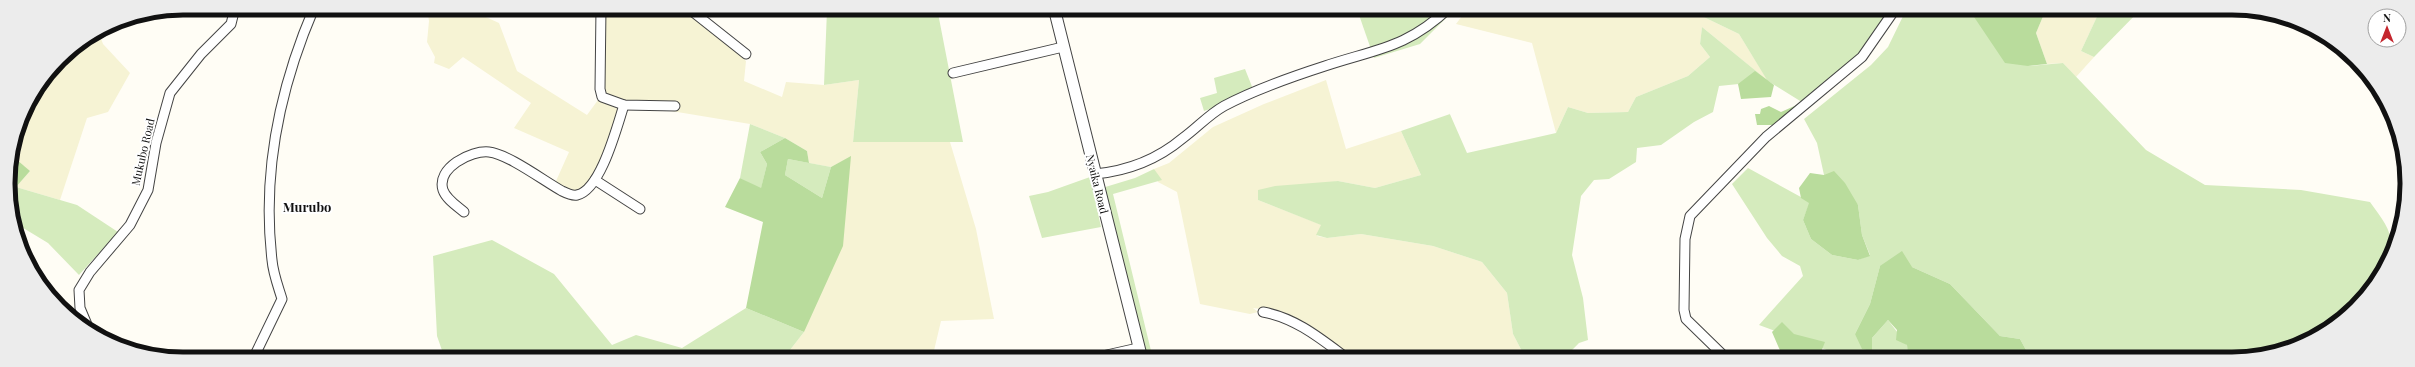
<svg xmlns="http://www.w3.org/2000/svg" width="2415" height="367" font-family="'Playfair Display',serif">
<rect width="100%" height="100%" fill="#fffdf5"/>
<g fill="#f6f3d4">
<path d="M427 8H466L499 23 517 71 587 115 598 100 603 8H685L746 61 744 81 782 97 786 82 824 85 859 80 853 142H950L976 229 994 319 941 321 932 359H783L804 332 851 157 831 167 809 163 807 151 785 138 750 124 647 107 629 110 602 101 622 111 600 178 581 195 552 190 569 152 514 128 531 103 463 57 449 69 434 63 435 57 427 42 429 21Z"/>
<path d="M1468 8H1685L1739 34 1768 81 1702 27 1700 44 1710 57 1688 76 1636 97 1628 112 1588 113 1568 107 1556 133 1532 43 1456 24Z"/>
<path d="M2038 8H2101L2081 51 2094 57 2076 77 2063 63 2047 64 2036 33 2044 14Z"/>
<path d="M99 33 103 44 130 73 108 112 87 118 60 200 16 187 30 171 11 159 21 116 60 59Z"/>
<path d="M1326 80 1346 149 1401 131 1421 175 1375 188 1338 181 1258 200 1322 225 1317 236 1327 238 1361 234 1433 246 1482 262 1507 293 1513 334 1526 359H1352L1269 310 1253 308 1258 312 1250 314 1200 304 1177 192 1158 182 1154 169 1169 163 1213 127 1264 104Z"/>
<path d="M1908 351 1911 359H1894Z"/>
</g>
<g fill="#d5ebbd">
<path d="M825 8H937L963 142H853L859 80 824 85 827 10Z"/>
<path d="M1392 8H1456L1420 44 1374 58 1358 12Z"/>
<path d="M1685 8H1896L1860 63 1805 104 1768 81 1719 86 1713 112 1694 122 1661 145 1637 148 1636 162 1609 179 1594 180 1581 196 1572 255 1583 298 1588 340 1579 343 1569 353 1571 359H1526L1513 334 1507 293 1482 262 1433 246 1361 234 1327 238 1316 235 1321 225 1258 200V190L1275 186 1338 181 1375 188 1421 175 1401 131 1450 114 1449 112 1467 153 1556 133 1568 107 1588 113 1628 112 1636 97 1688 76 1710 57 1700 44 1702 27 1767 80 1739 34Z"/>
<path d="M1907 8H1968L2028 66 2063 63 2146 150 2205 185 2301 190 2370 202C2385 223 2396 234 2389 261L2356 307 2309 341 2243 359H2031L2020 339 2000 336 1950 284 1912 267 1880 266 1870 304 1855 334 1872 338 1888 320 1907 345 1908 351 1894 359H1834L1835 353 1759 325 1803 276 1800 266 1782 256 1767 238 1732 184 1748 168 1810 202 1803 220 1811 239 1832 255 1858 260 1870 255 1862 235 1858 205 1824 175 1817 143 1804 119 1871 65 1888 47Z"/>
<path d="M2101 8H2142L2094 57 2081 51Z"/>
<path d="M1245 69 1253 89 1296 80 1204 111 1200 98 1217 93 1214 78Z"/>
<path d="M750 124 785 138 760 152 767 164 761 189 740 178Z"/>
<path d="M788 159 831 167 822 198 785 175Z"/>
<path d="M1154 169 1162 180 1113 194 1153 359H1147L1102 188 1135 178Z"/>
<path d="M1090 177 1101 227 1042 238 1029 196 1048 192Z"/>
<path d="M16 187 77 205 118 232 79 275 48 243 15 223 11 189Z"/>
<path d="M492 240 554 274 612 345 636 335 682 348 746 308 804 332 783 359H445L437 336 433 256Z"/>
</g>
<g fill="#b9dc9c">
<path d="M1968 8H2038L2044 14 2036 33 2047 64 2028 66 2005 63Z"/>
<path d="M1755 71 1774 85 1771 97 1741 99 1738 84Z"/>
<path d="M1799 104 1801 107 1777 125H1757L1755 114H1760L1761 109 1769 106 1781 112Z"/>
<path d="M785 138 807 151 809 163 788 159 785 175 822 198 831 167 851 156 843 246 804 332 746 308 763 222 725 207 740 178 761 188 767 164 760 152Z"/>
<path d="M11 159 17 160 30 171 16 187 11 189 8 172Z"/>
<path d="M1834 171 1845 183 1858 205 1862 235 1870 256 1858 260 1832 255 1811 239 1803 220 1809 203 1801 198 1799 188 1810 173 1824 175Z"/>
<path d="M1902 251 1912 267 1950 284 2000 336 2020 339 2031 359H1911L1908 355 1907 345 1896 340 1897 330 1888 320 1872 338V351L1862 349 1855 334 1870 304 1880 266Z"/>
<path d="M1782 322 1794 334 1825 342 1821 352 1814 359 1782 355 1772 332Z"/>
</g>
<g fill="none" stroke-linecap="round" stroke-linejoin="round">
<path stroke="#3f96cf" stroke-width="2.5" d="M1962 8 1963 13"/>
<defs>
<g id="minor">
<path d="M601 8 600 89 602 97 624 105 675 106"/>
<path d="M688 8 746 54"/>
<path d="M953 73 1063 47"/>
<path d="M1095 174C1127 171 1158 159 1183 138 1197 128 1208 115 1224 106 1252 91 1294 76 1325 66 1376 49 1407 48 1449 8"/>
<path d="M595 180 640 209"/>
<path d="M464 212C457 206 446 199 443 190 436 168 471 150 489 152 508 154 544 181 562 191 566 193 572 196 577 195 601 190 617 126 624 105"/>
<path d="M1263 312C1296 318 1321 339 1348 359"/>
<path d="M88 327 80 308 79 290 90 272 130 225 148 190 156 143 170 93 201 54 231 24 235 8"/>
<path d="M253 359 282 299C278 286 273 273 272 260 262 174 280 87 314 8"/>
<path d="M1089 359 1138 348"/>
<path d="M1727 359 1686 319 1684 310 1685 239 1690 216 1766 137 1862 57 1896 8"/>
</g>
<path id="tertiary" d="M1054 8 1142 359"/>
</defs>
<use href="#minor" stroke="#444" stroke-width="11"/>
<use href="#tertiary" stroke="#444" stroke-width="13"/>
<use href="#minor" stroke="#fff" stroke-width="9"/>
<use href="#tertiary" stroke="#fff" stroke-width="11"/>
</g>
<g text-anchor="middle" stroke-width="4" stroke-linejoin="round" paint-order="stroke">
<g font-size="11" fill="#111" stroke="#fff">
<text transform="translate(143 152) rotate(-77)" y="4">Mukubo Road</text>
<text transform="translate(1097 184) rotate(76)" y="4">Nyaika Road</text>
</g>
<g font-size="13" font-weight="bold" fill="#111" stroke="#fff">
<text x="307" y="212">Murubo</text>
</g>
</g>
<path d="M0 0H2415V367H0ZM183 15H2232A168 168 0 0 1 2400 183V184A168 168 0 0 1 2232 352H183A168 168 0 0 1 15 184V183A168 168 0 0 1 183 15Z" fill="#ececec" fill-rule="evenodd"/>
<path fill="none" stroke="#111" stroke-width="5" d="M183 15H2232A168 168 0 0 1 2400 183V184A168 168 0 0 1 2232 352H183A168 168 0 0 1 15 184V183A168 168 0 0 1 183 15Z"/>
<g transform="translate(2387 28)"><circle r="19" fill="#ffffff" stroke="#a0a0a0"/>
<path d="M0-3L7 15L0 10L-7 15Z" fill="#c4262e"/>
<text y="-6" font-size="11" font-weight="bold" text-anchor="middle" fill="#111111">N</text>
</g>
</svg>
